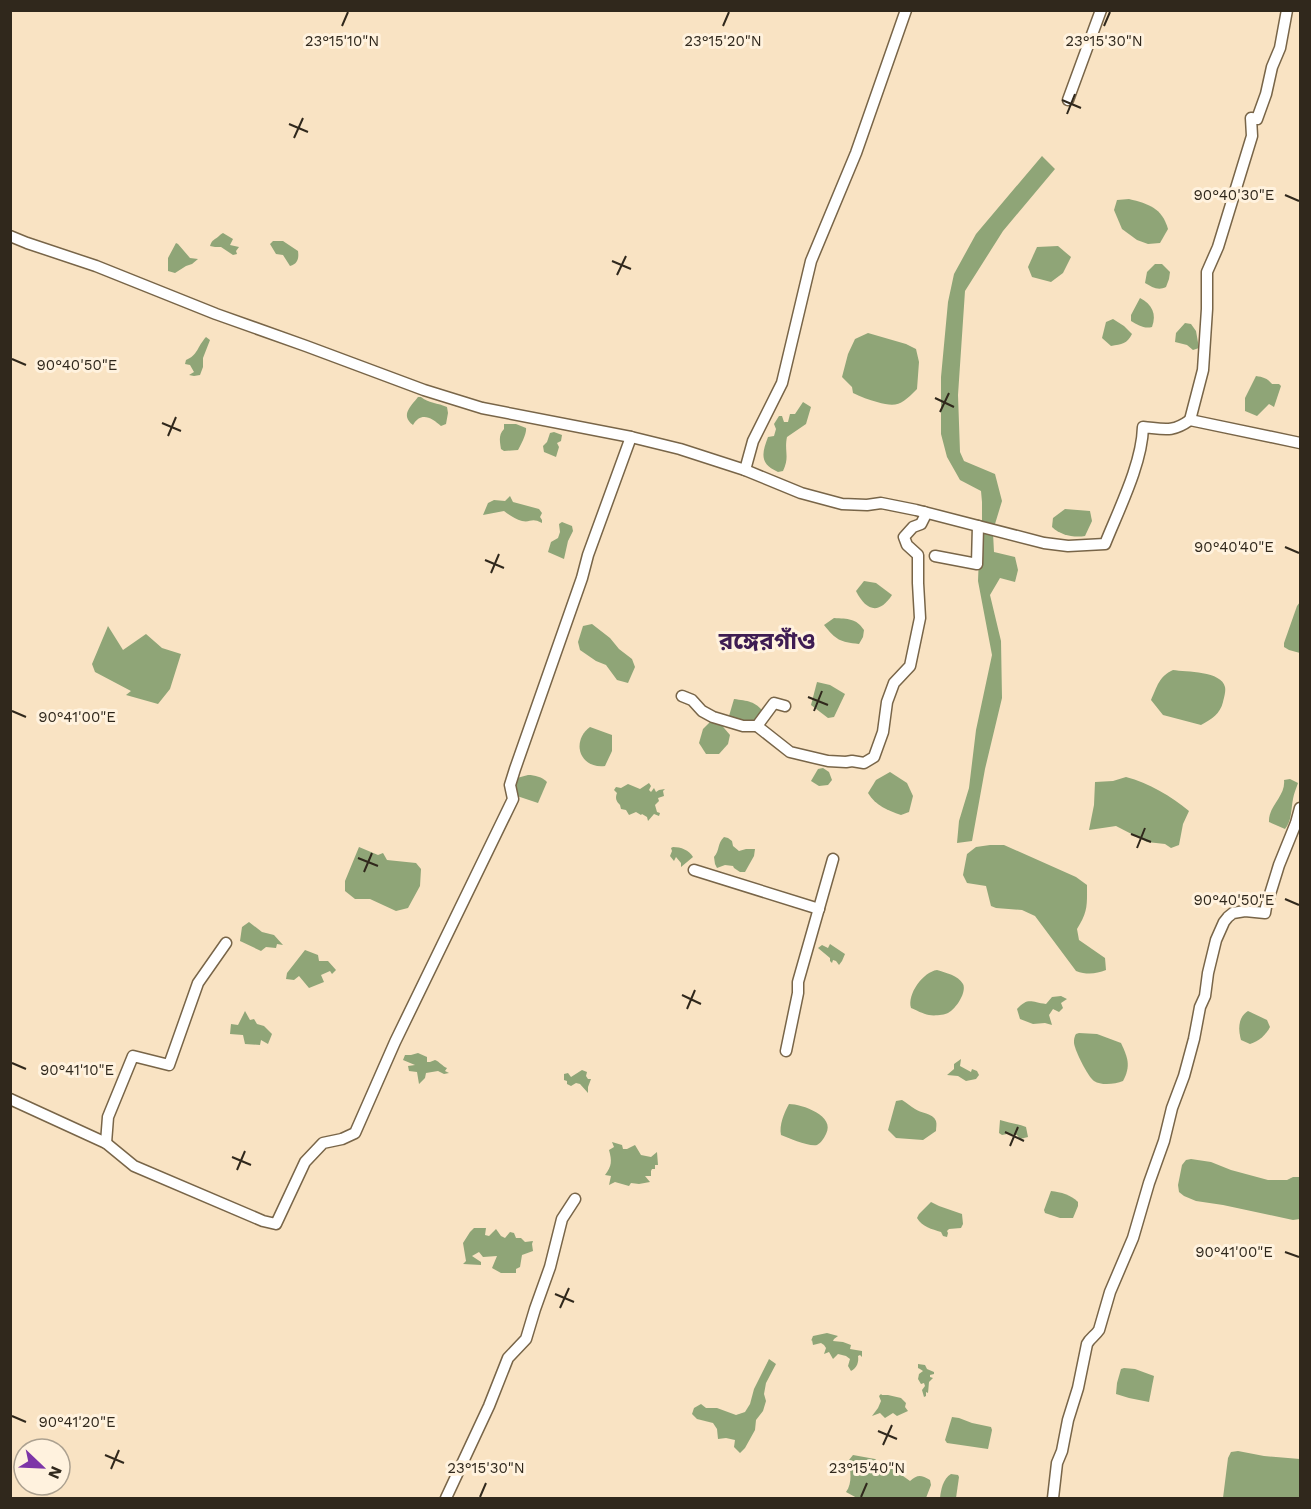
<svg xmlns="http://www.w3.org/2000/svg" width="1311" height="1509" font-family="'Work Sans','Noto Sans Bengali',sans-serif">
<rect width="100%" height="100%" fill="#f9e3c3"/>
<g fill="#8fa577">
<path d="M1042 156 1055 169 1003 231 965 291 958 395 960 452 964 461 995 474 1002 501 995 524 982 521V502L981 491 960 480 947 457 941 434V377L948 302 954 274 976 234Z"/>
<path d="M1129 199C1149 204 1162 208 1168 229L1160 243 1148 244 1137 240 1122 229 1114 210 1117 200Z"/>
<path d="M223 233 233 239 230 245 239 247 236 251 237 254 233 255 221 247H215L210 246C212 239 215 240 219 236 220 235 221 234 223 233Z"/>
<path d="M273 241H283L298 251C299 258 298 264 290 266L283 255 276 254 270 244Z"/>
<path d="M176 243 178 244 190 258 198 259 192 264 186 266 175 273 168 271V258Z"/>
<path d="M1058 246 1071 257 1063 273 1051 282 1032 277 1028 267 1037 247Z"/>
<path d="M1155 264H1162L1170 272 1169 279 1166 287C1158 291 1152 287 1145 283L1147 272Z"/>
<path d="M1140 298C1152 304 1157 314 1152 327 1144 329 1138 325 1131 321V315Z"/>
<path d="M1113 319 1124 326 1132 334C1127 344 1122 344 1111 346L1102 338 1106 322Z"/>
<path d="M1185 323 1191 324 1196 331 1199 348 1193 350 1187 345 1175 342 1176 333Z"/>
<path d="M868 333 906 344 916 349 919 362 917 389C902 404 898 408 877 402 869 400 861 397 853 393L852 387 842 377 848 354 855 339Z"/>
<path d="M206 337 210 340 203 358V367L200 375 194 376 189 375 194 372 190 365 185 364 186 360C198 355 197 347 206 337Z"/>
<path d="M1256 376C1263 377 1267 378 1272 384H1279L1281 386 1274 407 1269 404 1257 416 1245 411V398Z"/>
<path d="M418 397H421C428 403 438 403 447 407L448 413 446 424 441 426C432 418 421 411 413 425 400 415 411 406 418 397Z"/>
<path d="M803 402 811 407 806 424 787 437C784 451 790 457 783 471L778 472C759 464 762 453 768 437L774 436 776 429 774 424 779 416H782L784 422H788L790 414H795Z"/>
<path d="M504 424H516L526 428C527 433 521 445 518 450L504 451 501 449C500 442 498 435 504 429Z"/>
<path d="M554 432 562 435 561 441 557 443 559 447 556 457 544 452 543 446 547 442 550 433Z"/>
<path d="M510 496 513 502 539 509 542 513 540 517 542 520V523C531 517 531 523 522 521 515 519 509 515 504 511L483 515 488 503 494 500 505 501Z"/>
<path d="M1065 509 1090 511 1092 521 1085 536C1074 538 1060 535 1052 527L1053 518Z"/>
<path d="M562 522 572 526 573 531 568 541 564 559 548 552 551 542 558 538 560 532 559 524Z"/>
<path d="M980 531 993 533 994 552 1015 557 1018 570 1015 582 1000 578 990 595 1001 641 1002 698 985 769 972 841 957 843 959 821 969 788 976 730 992 655 978 581Z"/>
<path d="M864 581 876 583 892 595C879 615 866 611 856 591Z"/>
<path d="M1300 602V653L1289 650 1284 647V643L1297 606Z"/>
<path d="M834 618C848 619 856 618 864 630L863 637 859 644C840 642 836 640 824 625Z"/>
<path d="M592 624 610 638 619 649 632 659 635 667 628 683 617 680 606 665 596 661 580 650 578 642 583 626Z"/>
<path d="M108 626 123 650 146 634 162 648 181 654 170 689 158 704 126 695 131 691 95 672 92 664Z"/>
<path d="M1173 670C1186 672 1222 671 1225 687 1226 691 1224 698 1223 702 1220 714 1212 719 1201 725L1163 715 1151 700C1157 687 1159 676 1173 670Z"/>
<path d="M817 682 830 685 845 694 834 717 828 718 811 705Z"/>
<path d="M734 699C748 701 756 701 765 714L757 726 736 724 729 716Z"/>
<path d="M712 720 719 722 730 735 728 744 719 754H706L699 743 703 729Z"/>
<path d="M590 727 612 735V751L605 766C579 769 571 741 590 727Z"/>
<path d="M823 768 829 772 832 780 828 785 819 786 811 781 818 769Z"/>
<path d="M890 772 907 783 913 796 909 812 901 815C887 810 876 806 868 793L876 780Z"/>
<path d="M528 775C535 775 542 777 547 782L538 803 511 794 517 778Z"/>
<path d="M1126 777C1149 783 1171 796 1189 811L1183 824 1179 845 1171 848 1165 844 1147 842 1116 826 1089 830 1094 805 1095 782 1113 781Z"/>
<path d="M1290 779 1298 783C1296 789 1294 793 1293 799 1291 809 1292 821 1285 829L1269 822C1268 806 1286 796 1284 780Z"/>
<path d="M649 783 651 786 649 790 651 792 654 788 656 792 659 790 665 789 663 791 664 796 658 798 659 801 655 805 657 812 660 813 659 816 654 814 648 821 647 817 642 814 641 815 636 812 629 815 626 810 621 809 620 805C616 801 615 798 617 793L614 790 616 787 621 788 628 784 640 789Z"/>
<path d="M724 837 728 838 732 841 733 846 739 851 746 849H755L754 856 745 872H740L734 868 733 866 725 865 717 868 715 864 714 857C720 850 717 844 724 837Z"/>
<path d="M990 845H1004L1076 877 1087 885C1087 906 1088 911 1077 929L1079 940 1105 958 1106 970C1096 974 1087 975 1076 971L1035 916 1022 910 996 908 991 906 986 886 967 883 963 875 967 854 976 847Z"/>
<path d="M359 847 378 855 383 853 387 860 416 863 421 869 420 886 408 908 396 911 370 899H355L345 891V881Z"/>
<path d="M673 847C681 847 689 850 693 857L681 867V863L676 857 674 861 670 856 672 851 671 848Z"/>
<path d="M249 922 262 932 274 935 283 945 277 944 276 948 266 947 261 951 240 941 242 927Z"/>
<path d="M830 944 845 954 842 961 839 965 836 961 833 960 832 963 830 961V958L818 948 822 945 828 948Z"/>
<path d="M305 950 318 955 319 961H328L336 970 332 974 330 971 321 975 324 982 309 988 299 976 294 980 286 979 287 973Z"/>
<path d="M937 970C946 973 958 975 963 984 967 992 956 1009 948 1013 944 1015 934 1016 929 1015 923 1014 916 1010 911 1008 907 994 923 972 937 970Z"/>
<path d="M1061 996 1067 999 1061 1003 1063 1008 1059 1012 1053 1009 1049 1015 1052 1025 1045 1023 1033 1024 1020 1019 1017 1009C1028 997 1031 1002 1046 1004L1052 997Z"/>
<path d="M245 1011 250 1020 254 1019 257 1024 264 1026 272 1034 268 1044 261 1040 260 1045 245 1044 243 1035 230 1034 231 1024 238 1025Z"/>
<path d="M1248 1011 1267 1020 1270 1027C1266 1035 1259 1041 1250 1044L1241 1040C1238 1029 1238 1017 1248 1011Z"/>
<path d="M1079 1033 1097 1034 1121 1043C1128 1058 1131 1066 1123 1081 1115 1084 1102 1086 1094 1081 1088 1077 1075 1051 1074 1043 1074 1039 1074 1038 1076 1034Z"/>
<path d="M418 1053 427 1057V1062H430L435 1060C440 1062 442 1066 447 1068L445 1071 449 1073 444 1074 438 1071 426 1073 425 1078 419 1084 417 1072 409 1071 408 1066 415 1065 403 1060 405 1055H411Z"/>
<path d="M961 1059 960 1066 971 1072 972 1069 977 1071 979 1075 976 1079 966 1081 958 1076 947 1075 954 1069V1064Z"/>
<path d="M582 1070 587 1072 586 1076 588 1079H591L588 1087V1093L580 1084 576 1083 571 1086 567 1084V1081L564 1080V1074L568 1073 571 1077Z"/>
<path d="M902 1100C907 1103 910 1106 915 1109 920 1113 933 1113 936 1121 937 1124 936 1128 936 1131L923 1140 896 1138 888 1130 896 1101Z"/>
<path d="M789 1104C802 1104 836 1116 826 1134 824 1138 821 1143 817 1145 809 1147 789 1138 781 1135 779 1125 784 1113 789 1104Z"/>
<path d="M1000 1120C1009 1123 1018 1124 1026 1127L1028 1137 1020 1139 1017 1135 1007 1134 1002 1135 999 1133Z"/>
<path d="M612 1142 622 1145 623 1149H627L635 1145 641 1155 651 1157 657 1152 658 1165H655V1169H652L651 1171V1176H645L650 1182 639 1184 631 1183 629 1186 615 1182 609 1185 611 1176 605 1175C612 1166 612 1161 609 1150L614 1147Z"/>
<path d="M1191 1159 1211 1162 1231 1170 1268 1180H1287L1293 1177H1300V1219L1293 1220 1223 1205 1196 1201 1184 1196 1179 1192 1178 1185 1182 1165 1186 1160Z"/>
<path d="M1051 1191C1061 1192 1071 1195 1078 1202V1206L1073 1218H1060L1045 1213 1044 1210Z"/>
<path d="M931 1202 939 1206 962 1214 963 1224 961 1228 949 1229 947 1231 948 1233 947 1237 943 1236 941 1232C932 1229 922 1227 917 1218L919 1214Z"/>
<path d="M474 1228H486L485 1235 489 1236 496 1229 501 1236 505 1238 510 1232 514 1233 516 1238H521L525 1242 533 1241 532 1244 533 1251 522 1255 520 1267 516 1269V1273H501L492 1268 497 1256 483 1257 479 1252 472 1256 481 1262V1265L463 1264 466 1261 463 1243 470 1232Z"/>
<path d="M827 1333 838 1336 834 1339 833 1341 843 1342 851 1345 850 1349 862 1351V1357L860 1355 858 1356C859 1362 857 1368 851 1371L848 1366 850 1359 846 1356 838 1354 833 1359 829 1352 824 1354 826 1348 824 1345 821 1343 813 1345 812 1340 811 1341 813 1336Z"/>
<path d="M769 1359 776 1364 766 1383 764 1394 766 1401 763 1411 756 1420 755 1430 745 1448 740 1453 734 1447 735 1440 726 1438 718 1439 717 1429 713 1423 697 1419 692 1414 694 1408 701 1404 706 1408H717L736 1415 745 1412 750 1404 754 1389Z"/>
<path d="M918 1364 925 1365 927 1369 934 1372V1374L930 1375V1377L933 1378 929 1382 928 1393 926 1392V1396L924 1397 922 1390 925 1386 924 1383 921 1384 918 1379 919 1374 923 1371 920 1369 918 1368Z"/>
<path d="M1124 1368 1135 1369 1154 1376 1149 1402 1129 1398 1116 1394 1117 1383 1121 1369Z"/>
<path d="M881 1394 882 1395H888L901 1398 906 1403 905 1407 908 1411 897 1416 893 1413 885 1418 880 1413 872 1416 878 1408 881 1401 879 1396Z"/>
<path d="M952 1417 959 1418 972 1423 991 1427 992 1430 988 1449 947 1443 945 1440Z"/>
<path d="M1238 1451 1264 1456 1300 1459V1498H1223L1228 1458 1231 1452Z"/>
<path d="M853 1455 875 1459 881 1464 887 1465 892 1468 897 1465 906 1467 903 1476 910 1481C918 1474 921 1475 930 1480L931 1485 926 1498H857L846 1492C853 1483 850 1470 849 1460Z"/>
<path d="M951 1474 958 1475 959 1477 956 1498H940C941 1489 943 1479 951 1474Z"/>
</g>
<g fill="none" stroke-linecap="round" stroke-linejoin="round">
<defs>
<g id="minor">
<path d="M1068 100 1101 10"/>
<path d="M10 236 27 243 96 266 216 314 306 346 424 390 482 408 631 437 680 449 745 470 801 493 842 504 867 505 881 503 916 510 1044 543 1068 546 1105 544C1119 509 1142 464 1143 427 1164 429 1172 433 1190 420L1300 443"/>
<path d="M1190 420 1203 370 1207 309V272L1218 247 1252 136 1251 118 1257 119 1266 94 1272 67 1280 48 1287 10"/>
<path d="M745 470 753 441 782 383 811 261 856 153 906 10"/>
<path d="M935 556 977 564 978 526"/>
<path d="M682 696 692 700 702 711 713 717 743 726H757L774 703 785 706"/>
<path d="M757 726 790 752 828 761 846 762 852 761 864 763 874 757 883 732 887 702 894 683 910 666 920 618 918 583V555L907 545 904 537 913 527 921 524 925 516 924 512"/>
<path d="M694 870 819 909"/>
<path d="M786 1051 798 993V982L833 859"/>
<path d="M10 1099 106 1143 134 1166 263 1221 276 1224 305 1162 323 1143 342 1139 355 1133 395 1042 513 799 510 785 515 769 582 578 588 555 631 437"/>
<path d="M106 1143 108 1117 133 1056 169 1065 198 983 226 943"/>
<path d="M446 1498 489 1406 508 1358 526 1339 535 1309 550 1267 562 1219 575 1199"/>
<path d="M1053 1498 1057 1463 1062 1451 1068 1420 1078 1388 1087 1344C1090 1338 1095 1336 1099 1330L1110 1292 1133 1238 1149 1183 1164 1141 1172 1108 1184 1076 1194 1039 1200 1007 1205 996 1208 973 1216 940 1224 922 1228 917 1233 913 1245 911 1265 913 1266 907 1279 865 1296 823 1300 808"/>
</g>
</defs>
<use href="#minor" stroke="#786548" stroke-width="13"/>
<use href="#minor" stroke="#fff" stroke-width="10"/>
</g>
<path fill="none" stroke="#30281c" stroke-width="2" d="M342 26 348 12M723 26 729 12M1104 26 1110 12M1062 100 1081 108M1067 114 1075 94M289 124 308 132M294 138 303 118M1285 195 1299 201M612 261 631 269M617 275 626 256M12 359 26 365M935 398 954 407M940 412 949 393M162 423 181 431M168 436 176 417M1285 547 1299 553M485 560 504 568M491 573 499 554M808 697 828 705M12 711 26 717M814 711 822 691M1131 834 1151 842M1137 848 1145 828M358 858 378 866M364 872 372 853M1285 899 1299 905M682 995 701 1004M687 1009 695 990M12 1063 26 1069M1005 1132 1024 1141M1010 1146 1018 1127M232 1157 251 1165M237 1170 245 1151M1285 1252 1299 1257M555 1294 574 1302M560 1308 569 1288M12 1416 26 1422M878 1431 897 1439M883 1445 892 1425M105 1455 124 1463M111 1469 119 1450M480 1497 486 1483M861 1497 867 1483"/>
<g text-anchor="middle" stroke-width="6" stroke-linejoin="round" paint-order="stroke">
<g font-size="24" font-weight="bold" fill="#3e1c53" stroke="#fff2de">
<text x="767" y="649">রঙ্গেরগাঁও</text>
</g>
</g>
<g font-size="15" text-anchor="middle" fill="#30281c" stroke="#fff2de" stroke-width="6" stroke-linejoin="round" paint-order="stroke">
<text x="342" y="46">23°15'10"N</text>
<text x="723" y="46">23°15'20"N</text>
<text x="1104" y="46">23°15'30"N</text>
<text x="1234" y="200">90°40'30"E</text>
<text x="77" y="370">90°40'50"E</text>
<text x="1234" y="552">90°40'40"E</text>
<text x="77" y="722">90°41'00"E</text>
<text x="1234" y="905">90°40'50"E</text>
<text x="77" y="1075">90°41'10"E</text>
<text x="1234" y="1257">90°41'00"E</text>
<text x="77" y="1427">90°41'20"E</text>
<text x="486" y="1473">23°15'30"N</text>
<text x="867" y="1473">23°15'40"N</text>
</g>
<rect width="1311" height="1509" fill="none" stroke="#30281c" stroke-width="24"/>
<g transform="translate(42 1467) rotate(113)"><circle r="28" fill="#fff2de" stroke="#aca190" stroke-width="1.5"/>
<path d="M0-4.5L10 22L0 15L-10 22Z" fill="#7d35a7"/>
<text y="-9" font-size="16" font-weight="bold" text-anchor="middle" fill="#30281c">N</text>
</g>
</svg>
